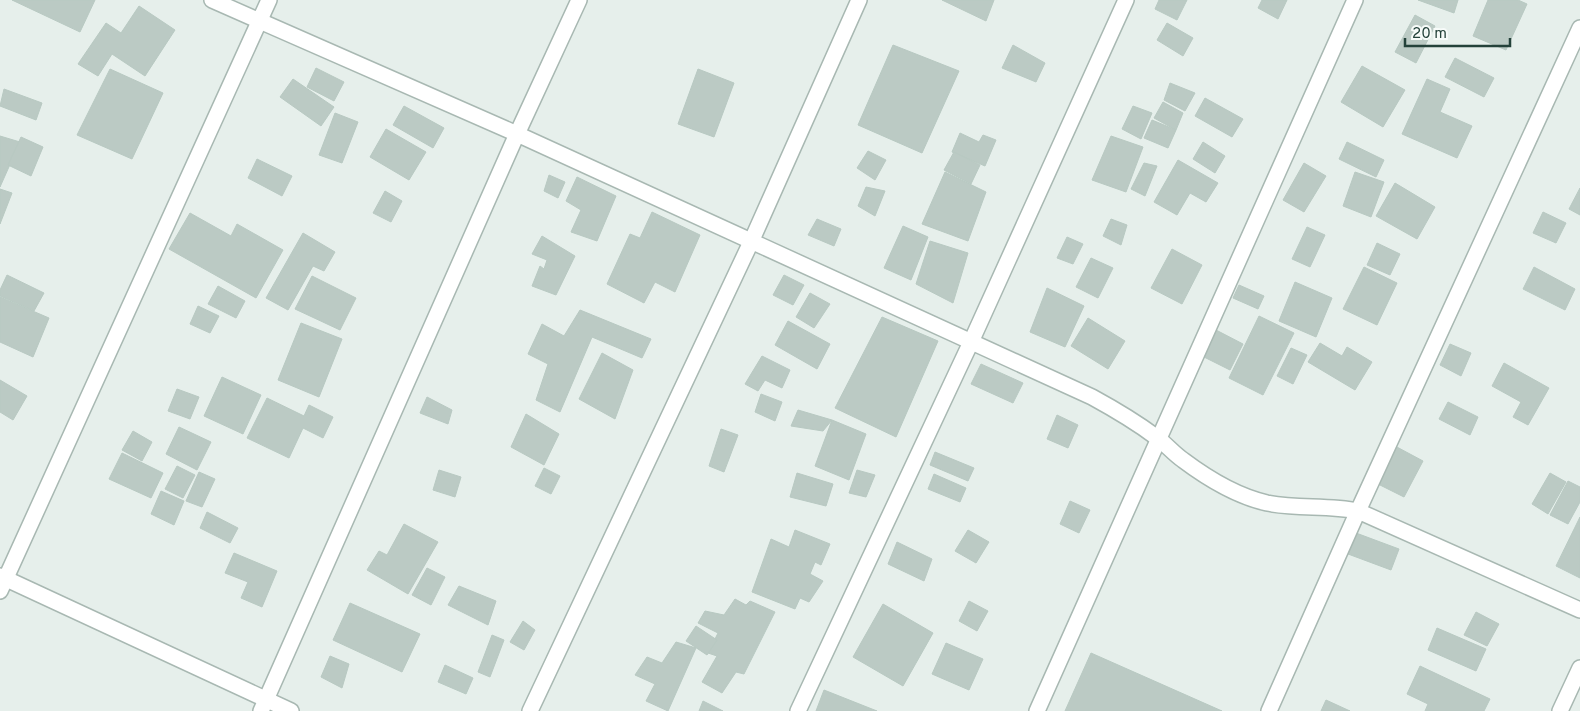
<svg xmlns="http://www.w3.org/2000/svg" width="1580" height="711" font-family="Overpass,sans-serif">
<rect width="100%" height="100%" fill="#e6efeb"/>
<g fill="#bbcac4" stroke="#b8c9c2">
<path d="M12 0H95L80 32Z"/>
<path d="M942 0H994L986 21Z"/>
<path d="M1159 0H1187L1177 20 1155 9Z"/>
<path d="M1262 0H1287L1278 19 1258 8Z"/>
<path d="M1418 0H1458L1454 13Z"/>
<path d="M1488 0H1518L1527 4 1506 50 1473 36Z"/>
<path d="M139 6 175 30 145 76 112 54 98 76 78 64 106 23 121 33Z"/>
<path d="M1415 15 1435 26 1416 63 1395 52Z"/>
<path d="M1167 23 1193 38 1183 56 1157 40Z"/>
<path d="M893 45 959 71 922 153 858 125Z"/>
<path d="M1013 45 1045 63 1036 82 1002 68Z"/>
<path d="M1455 58 1494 78 1484 97 1445 77Z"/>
<path d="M1362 66 1405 90 1383 127 1341 102Z"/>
<path d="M316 68 344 82 334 101 307 87Z"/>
<path d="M110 69 163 93 132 159 77 135Z"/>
<path d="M698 69 734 83 714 137 678 124Z"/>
<path d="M293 79 334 107 321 126 280 97Z"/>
<path d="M1427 79 1450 89 1440 112 1472 126 1457 158 1402 134Z"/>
<path d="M1170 83 1195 93 1185 111 1164 100Z"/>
<path d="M4 89 42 103 36 120 0 106Z"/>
<path d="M1205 98 1243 119 1232 137 1195 116Z"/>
<path d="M1163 102 1183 113 1176 130 1154 118Z"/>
<path d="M404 106 444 128 433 148 393 125Z"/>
<path d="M1133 106 1152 113 1141 139 1122 129Z"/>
<path d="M335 113 358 122 342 163 319 155Z"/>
<path d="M1152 120 1176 130 1168 148 1144 138Z"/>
<path d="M386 129 426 152 409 180 370 157Z"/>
<path d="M960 133 979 142 983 135 996 140 985 166 952 152Z"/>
<path d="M0 136 20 142 0 187Z"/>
<path d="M1111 136 1143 147 1126 192 1092 180Z"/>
<path d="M21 137 43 147 31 176 8 165Z"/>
<path d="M1203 142 1225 156 1215 173 1193 159Z"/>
<path d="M1347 142 1384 160 1376 177 1339 159Z"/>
<path d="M868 151 886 160 875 180 857 168Z"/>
<path d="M954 152 980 165 971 184 944 170Z"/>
<path d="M257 159 292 176 282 196 248 178Z"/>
<path d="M1178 160 1218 183 1206 202 1190 193 1177 215 1154 202Z"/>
<path d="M1144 163 1157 166 1145 196 1131 189Z"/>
<path d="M1304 163 1326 176 1304 212 1283 200Z"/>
<path d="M945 172 986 192 968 241 922 224Z"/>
<path d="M1355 172 1384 182 1371 217 1343 206Z"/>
<path d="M549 175 565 182 558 198 544 191Z"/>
<path d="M577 177 616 196 597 241 571 232 581 210 566 201Z"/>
<path d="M1395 183 1435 207 1417 239 1376 216Z"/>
<path d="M866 187 885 191 875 216 858 206Z"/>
<path d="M1580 188V215L1569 209Z"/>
<path d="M0 189 12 193 0 224Z"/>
<path d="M385 191 402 201 391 222 373 213Z"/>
<path d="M652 212 700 235 675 292 655 282 644 303 607 284 630 234 640 238Z"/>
<path d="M1543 212 1566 223 1556 243 1533 233Z"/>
<path d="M190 213 231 236 237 224 283 250 256 298 169 249Z"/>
<path d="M817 219 841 229 834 246 808 235Z"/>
<path d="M1111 219 1127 225 1121 245 1103 236Z"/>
<path d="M903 226 928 237 911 280 884 268Z"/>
<path d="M1307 227 1325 235 1310 267 1292 259Z"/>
<path d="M303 233 335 252 324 271 313 266 288 310 266 298Z"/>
<path d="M542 236 575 256 556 295 532 286 540 266 544 269 547 260 532 254Z"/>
<path d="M1067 237 1083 244 1073 264 1057 258Z"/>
<path d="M930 241 968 253 953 303 916 284Z"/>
<path d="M1377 243 1400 254 1390 275 1367 265Z"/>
<path d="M1172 249 1202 265 1182 304 1151 288Z"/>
<path d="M1091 258 1113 268 1098 298 1076 287Z"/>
<path d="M1364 267 1397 283 1377 325 1343 309Z"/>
<path d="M1534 267 1575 289 1565 310 1523 289Z"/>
<path d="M7 275 44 293 34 311 0 296V290Z"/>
<path d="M784 275 804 285 793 305 773 295Z"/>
<path d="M312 276 356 298 340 330 295 309Z"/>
<path d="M1295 282 1332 298 1316 337 1279 321Z"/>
<path d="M1239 285 1264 296 1258 309 1233 298Z"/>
<path d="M218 286 245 301 236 318 208 304Z"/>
<path d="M1047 288 1084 306 1065 347 1030 332Z"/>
<path d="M810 293 830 304 814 328 796 317Z"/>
<path d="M0 297 49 318 33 357 0 342Z"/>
<path d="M198 306 219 316 210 333 190 324Z"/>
<path d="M580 310 651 339 642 358 592 337 560 412 536 400 548 364 528 354 542 324 564 336Z"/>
<path d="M1259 316 1294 333 1263 395 1229 378Z"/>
<path d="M882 317 938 341 896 437 835 408Z"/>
<path d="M1088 318 1125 341 1108 369 1071 346Z"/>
<path d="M788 321 830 344 817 369 775 345Z"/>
<path d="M301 323 342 339 319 397 278 380Z"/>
<path d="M1216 330 1243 344 1230 370 1202 356Z"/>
<path d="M1320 343 1342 356 1347 347 1372 362 1355 390 1308 362Z"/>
<path d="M1450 344 1471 353 1461 376 1440 365Z"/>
<path d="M1291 348 1307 355 1293 384 1277 376Z"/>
<path d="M602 353 633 370 615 419 579 399Z"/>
<path d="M762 356 790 370 782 388 765 380 758 391 745 384Z"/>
<path d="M1504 363 1549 388 1528 425 1513 417 1521 402 1492 386Z"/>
<path d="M981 364 1023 383 1013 403 971 384Z"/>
<path d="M222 377 261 395 243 434 204 416Z"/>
<path d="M0 380 27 396 13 420 0 412Z"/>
<path d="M177 389 199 397 190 419 168 411Z"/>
<path d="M761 394 782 402 775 421 755 412Z"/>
<path d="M427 397 452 410 448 424 420 413Z"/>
<path d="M267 398 304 416 309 405 333 417 323 438 303 428 289 458 247 438Z"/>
<path d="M1448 402 1478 417 1470 435 1439 419Z"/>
<path d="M798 410 832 420 823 431 791 426Z"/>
<path d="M526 414 559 434 544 465 511 447Z"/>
<path d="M1057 415 1078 425 1068 448 1047 439Z"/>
<path d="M832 420 866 434 849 480 815 466Z"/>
<path d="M179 427 211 442 197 470 166 454Z"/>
<path d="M721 429 738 435 724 472 709 466Z"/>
<path d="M133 431 152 442 142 461 122 450Z"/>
<path d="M1395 446 1423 461 1404 497 1376 483Z"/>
<path d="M935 452 974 468 968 481 930 465Z"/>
<path d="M122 453 163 473 151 498 109 479Z"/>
<path d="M177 466 195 475 183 498 165 489Z"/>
<path d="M544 468 560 476 551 494 535 486Z"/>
<path d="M439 470 461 477 455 497 433 490Z"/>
<path d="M857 470 875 475 866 497 849 493Z"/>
<path d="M199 472 215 479 202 507 186 501Z"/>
<path d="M797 473 833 484 826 506 790 497Z"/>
<path d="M1550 473 1566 482 1548 514 1532 504Z"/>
<path d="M934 474 966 488 960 502 928 489Z"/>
<path d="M1568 481 1580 487V502L1568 524 1550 515Z"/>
<path d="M161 491 184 501 174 525 151 514Z"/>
<path d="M1070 501 1090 510 1079 533 1060 524Z"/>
<path d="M207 512 238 528 230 543 200 528Z"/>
<path d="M1580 517V578L1556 566Z"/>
<path d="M404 524 438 542 408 594 367 570 379 551 387 555Z"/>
<path d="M795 530 830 544 821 565 815 562 810 574 823 581 809 602 800 598 795 609 752 592 771 539 789 547Z"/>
<path d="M968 530 989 542 976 563 955 551Z"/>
<path d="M1348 530 1399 549 1391 570 1340 551Z"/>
<path d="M897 542 932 559 924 581 888 564Z"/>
<path d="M234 553 277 571 262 607 241 598 248 582 225 573Z"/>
<path d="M427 568 445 577 431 605 412 595Z"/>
<path d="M459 586 496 601 488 625 448 605Z"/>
<path d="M735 599 746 605 750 601 775 612 744 674 736 672 722 693 702 682 717 656 708 653 718 633 698 623 705 611 724 615Z"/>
<path d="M969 601 988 611 977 631 959 621Z"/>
<path d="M350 603 420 634 402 672 333 640Z"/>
<path d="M883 604 933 633 903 686 853 657Z"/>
<path d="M1476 612 1499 624 1487 646 1464 635Z"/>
<path d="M523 621 535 630 524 650 510 642Z"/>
<path d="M696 626 717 640 707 655 686 641Z"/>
<path d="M1437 628 1486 649 1476 671 1428 650Z"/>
<path d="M492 635 504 640 490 677 478 672Z"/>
<path d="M676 642 696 648 668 711 646 701 655 684 635 675 647 657 662 663Z"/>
<path d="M946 643 983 659 969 690 932 674Z"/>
<path d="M1091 653 1222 711H1065Z"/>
<path d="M330 656 349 664 342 688 321 677Z"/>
<path d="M445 665 473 678 466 694 438 682Z"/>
<path d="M1420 666 1490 699 1484 711H1425L1428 704 1407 694Z"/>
<path d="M824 690 877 711H816Z"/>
<path d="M1326 700 1350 711H1321Z"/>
<path d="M703 701 723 711H699Z"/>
</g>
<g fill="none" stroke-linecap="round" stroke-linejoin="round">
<defs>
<g id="minor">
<path d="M212 0 517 134 1092 397C1114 409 1136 422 1156 437 1166 444 1173 453 1183 460 1207 478 1236 496 1267 503 1297 509 1328 505 1358 511L1580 610"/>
<path d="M0 576 291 711"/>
<path d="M0 591 269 0"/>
<path d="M261 711 517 134 579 0"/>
<path d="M530 711 751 242 859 0"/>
<path d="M798 711 971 342 1126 0"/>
<path d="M1037 711 1355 0"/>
<path d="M1269 711 1358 511 1580 28"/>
<path d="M1560 711 1580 668"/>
</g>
</defs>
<use href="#minor" stroke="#a8b8b2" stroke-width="18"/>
<use href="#minor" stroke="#fff" stroke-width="15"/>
</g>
<path d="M1405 38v8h105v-8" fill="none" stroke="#24423a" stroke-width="2.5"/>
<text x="1412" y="38" font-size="15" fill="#24423a" stroke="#f7fbf9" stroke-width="4" paint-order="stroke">20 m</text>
</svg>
